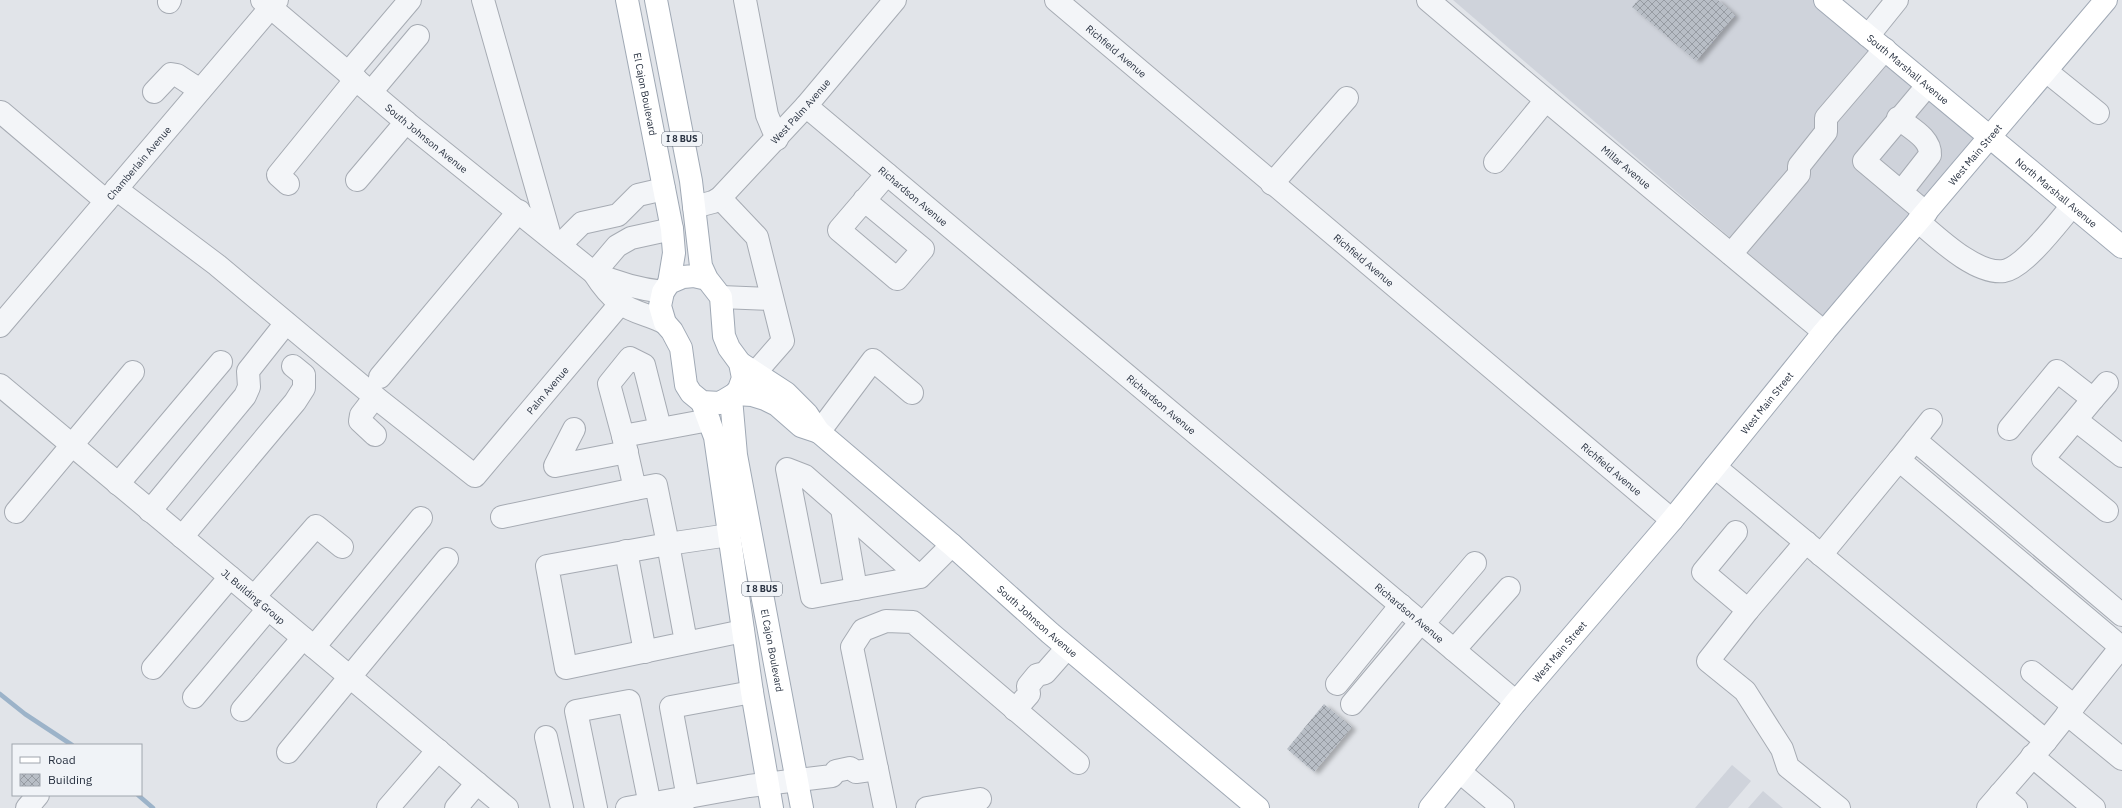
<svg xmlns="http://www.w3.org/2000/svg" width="2122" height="808" font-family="'IBM Plex Sans',sans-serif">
<defs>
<pattern id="building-cross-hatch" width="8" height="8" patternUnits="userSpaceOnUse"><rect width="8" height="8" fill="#b8bec6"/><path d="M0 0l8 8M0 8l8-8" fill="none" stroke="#969ba2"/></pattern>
<filter id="shadow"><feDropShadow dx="4.5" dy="2.5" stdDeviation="2" flood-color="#0004"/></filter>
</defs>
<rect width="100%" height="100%" fill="#e1e4e9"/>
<g fill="#cfd3db">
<path d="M1453 0H1842L1988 123 1826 320Z"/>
<path d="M1732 765 1751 781 1728 808H1695Z"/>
<path d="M1763 791 1783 808H1748Z"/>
</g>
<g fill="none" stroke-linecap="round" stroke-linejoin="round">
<g stroke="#9cb3c9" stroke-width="4.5">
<path d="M0 694 25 714 72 745"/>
<path d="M138 795 153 808"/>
</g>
</g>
<g fill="url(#building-cross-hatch)" filter="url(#shadow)">
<path d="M1638 0H1718L1735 15 1696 61 1632 7Z"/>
<path d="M1324 704 1352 727 1314 772 1287 749Z"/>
</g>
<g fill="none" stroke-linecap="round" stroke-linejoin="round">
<defs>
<g id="minor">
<path id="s1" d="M262 0 406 122 594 273 617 246 631 238 672 229"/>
<path d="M483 0 550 236"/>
<path d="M745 0 767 115 777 139"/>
<path id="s2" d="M1056 0 1672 520"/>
<path id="s3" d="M1428 0 1546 100 1824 332"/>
<path d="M169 2 170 0"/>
<path d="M1868 36 1897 0"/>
<path d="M2046 71 2098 113"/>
<path d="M348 73 410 0"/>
<path d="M154 92 171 74 177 75 200 90"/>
<path d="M371 92 418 36"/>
<path id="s4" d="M806 106 1516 702"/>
<path d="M1 112 106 201"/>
<path d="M1898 118C1910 128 1931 138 1930 155L1901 192"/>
<path d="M1495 162 1546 100"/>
<path d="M357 180 406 122"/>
<path d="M288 184 278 175 356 79"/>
<path d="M1272 184 1347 98"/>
<path id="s5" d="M116 189 217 265 375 397 475 476 620 304"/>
<path d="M720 198 757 237 783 341 755 373"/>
<path d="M864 200 923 249 897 279 839 230 887 174"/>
<path id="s6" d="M694 207 713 202 720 198 806 106 895 0"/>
<path d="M1926 213 1864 161 1927 86"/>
<path d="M1918 221C1938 238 1976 275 2004 271 2025 267 2058 222 2072 206"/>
<path d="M560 245 582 223 618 215 638 195 664 189"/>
<path d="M1731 254 1799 174V166L1826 132V118L1885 49"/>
<path d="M663 292C638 289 617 283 594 273 601 284 609 295 620 303 633 313 651 315 665 323"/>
<path d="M721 297 772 299"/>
<path id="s7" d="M0 326 277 0"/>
<path d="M380 377 519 211"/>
<path id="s8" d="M0 385 507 808"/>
<path d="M375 397 361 415 360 421 375 435"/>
<path d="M2093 399 2043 459 2107 511"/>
<path d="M2076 420 2122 456"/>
<path d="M660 428 644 365 630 358 609 384 623 436 709 420"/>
<path d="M574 429 555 466 627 452"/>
<path d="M2009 429 2057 371 2093 399 2107 383"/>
<path d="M819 432 873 360 912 393"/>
<path d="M623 436 635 489 656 485 668 544 729 535"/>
<path d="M1915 440 2122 615"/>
<path d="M1715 467 2046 741 2121 647 1899 460 1931 420"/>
<path d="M118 484 221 362"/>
<path d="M842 509 856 589"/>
<path d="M150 511 245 396 249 387 248 371 286 323"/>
<path d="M16 512 133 372"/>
<path d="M502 517 635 489"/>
<path d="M1736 532 1703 572 1748 610 1806 542"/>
<path d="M182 537 295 402 304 388V375L293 366"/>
<path d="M626 551 645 652"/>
<path d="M1821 555 1899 460"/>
<path d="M920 577 805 476 787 469 812 597 920 577 952 545"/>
<path d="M254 597 316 526 342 547"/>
<path d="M1748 610 1708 661 1745 691 1782 749 1788 767 1839 808"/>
<path d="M1423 624 1475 563"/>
<path d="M686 642 668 544 547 566 566 668 743 631"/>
<path d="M314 647 421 518"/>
<path d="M1454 650 1509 588"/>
<path d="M153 668 230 577"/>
<path d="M2032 672 2074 706"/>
<path d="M1337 684 1401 605"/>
<path d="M194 697 268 609"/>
<path d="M1352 704 1421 622"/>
<path d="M242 710 303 638"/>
<path d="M1015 710 1029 694 1028 686 1037 675 1045 673 1067 648"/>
<path d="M2067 714 2122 759"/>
<path d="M546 737 562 808"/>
<path d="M288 752 447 559"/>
<path d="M2032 756 2094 808"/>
<path d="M877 769 885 808"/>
<path d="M1460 772 1503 808"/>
<path d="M2000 794 2016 808"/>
<path d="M688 798 671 707 752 692"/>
<path d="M27 808 38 795"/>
<path d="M388 808 438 750"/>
<path d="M456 808 477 783"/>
<path d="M596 808 576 711 629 701 650 805"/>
<path d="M627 808 749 786 832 776 836 771 850 768 856 772 877 769 852 647 863 630 886 621 913 622 1078 763"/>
<path d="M927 808 980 799"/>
<path d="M1988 808 2046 741"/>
</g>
<g id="major">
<path id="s9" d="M627 0 672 229 674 253 669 283"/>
<path d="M656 0 691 181 701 266 707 279 721 297 724 336 729 348 740 363 743 378 739 389 735 394 720 403 702 402 691 393 686 385 681 348 672 331 665 323 660 306 663 292 669 283 683 277 694 276 707 279"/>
<path id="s10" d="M1825 0 2122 247"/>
<path d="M735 394 752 395 765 399 777 405 801 426 819 432 807 414 786 393 740 363"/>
<path id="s11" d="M731 398 736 455 802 808"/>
<path d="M702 402 715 437 752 692 772 808"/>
<path id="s12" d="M819 432 952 545 1050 633 1258 808"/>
<path id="s13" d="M1430 808 1516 702 1672 520 1824 332 2106 0"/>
</g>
</defs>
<use href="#minor" stroke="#a6abb3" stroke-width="24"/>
<use href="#major" stroke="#a0a9b5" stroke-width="24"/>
<use href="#minor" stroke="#f3f5f8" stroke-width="22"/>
<use href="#major" stroke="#fff" stroke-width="22"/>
</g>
<g text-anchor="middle" stroke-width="3.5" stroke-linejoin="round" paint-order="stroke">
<g fill="#f0f3f7" stroke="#656c78" stroke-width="1">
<rect x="662" y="132" width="40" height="14" rx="3"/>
<rect x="742" y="582" width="40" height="14" rx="3"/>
</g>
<g font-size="9" font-weight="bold" fill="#293241">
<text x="682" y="142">I 8 BUS</text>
<text x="762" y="592">I 8 BUS</text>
</g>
<g font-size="10" fill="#293241" stroke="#f0f3f7">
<text dy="4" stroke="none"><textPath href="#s2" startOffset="79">Richfield Avenue</textPath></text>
<text dy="4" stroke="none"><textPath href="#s10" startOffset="108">South Marshall Avenue</textPath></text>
<text dy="4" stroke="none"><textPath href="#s9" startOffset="96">El Cajon Boulevard</textPath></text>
<text dy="4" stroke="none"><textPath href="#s6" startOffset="146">West Palm Avenue</textPath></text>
<text dy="4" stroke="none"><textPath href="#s1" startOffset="215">South Johnson Avenue</textPath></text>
<text dy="4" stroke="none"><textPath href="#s13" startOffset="851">West Main Street</textPath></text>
<text dy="4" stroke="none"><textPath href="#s7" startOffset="214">Chamberlain Avenue</textPath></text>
<text dy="4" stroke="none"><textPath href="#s3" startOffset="259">Millar Avenue</textPath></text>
<text dy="4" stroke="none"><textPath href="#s10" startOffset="301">North Marshall Avenue</textPath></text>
<text dy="4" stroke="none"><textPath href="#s4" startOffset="140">Richardson Avenue</textPath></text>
<text dy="4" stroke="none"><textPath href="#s2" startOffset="403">Richfield Avenue</textPath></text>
<text dy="4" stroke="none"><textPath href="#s5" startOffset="572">Palm Avenue</textPath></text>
<text dy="4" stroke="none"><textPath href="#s13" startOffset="527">West Main Street</textPath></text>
<text dy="4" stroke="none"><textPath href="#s4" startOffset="464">Richardson Avenue</textPath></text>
<text dy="4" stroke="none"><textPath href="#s2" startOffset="727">Richfield Avenue</textPath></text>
<text dy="4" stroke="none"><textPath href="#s8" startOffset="330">JL Building Group</textPath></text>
<text dy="4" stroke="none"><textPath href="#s4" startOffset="788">Richardson Avenue</textPath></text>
<text dy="4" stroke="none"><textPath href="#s12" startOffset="289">South Johnson Avenue</textPath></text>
<text dy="4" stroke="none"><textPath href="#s11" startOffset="256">El Cajon Boulevard</textPath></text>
<text dy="4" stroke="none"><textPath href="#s13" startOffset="203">West Main Street</textPath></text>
</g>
</g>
<rect x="12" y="744" width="130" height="52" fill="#f0f3f7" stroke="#a0a6ae"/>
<rect x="20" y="757" width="20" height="6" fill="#ffffff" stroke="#a0a6ae"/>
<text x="48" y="764" font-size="12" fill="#293241">Road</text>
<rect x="20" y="774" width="20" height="12" fill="url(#building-cross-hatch)" stroke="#a0a6ae"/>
<text x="48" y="784" font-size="12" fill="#293241">Building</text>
</svg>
